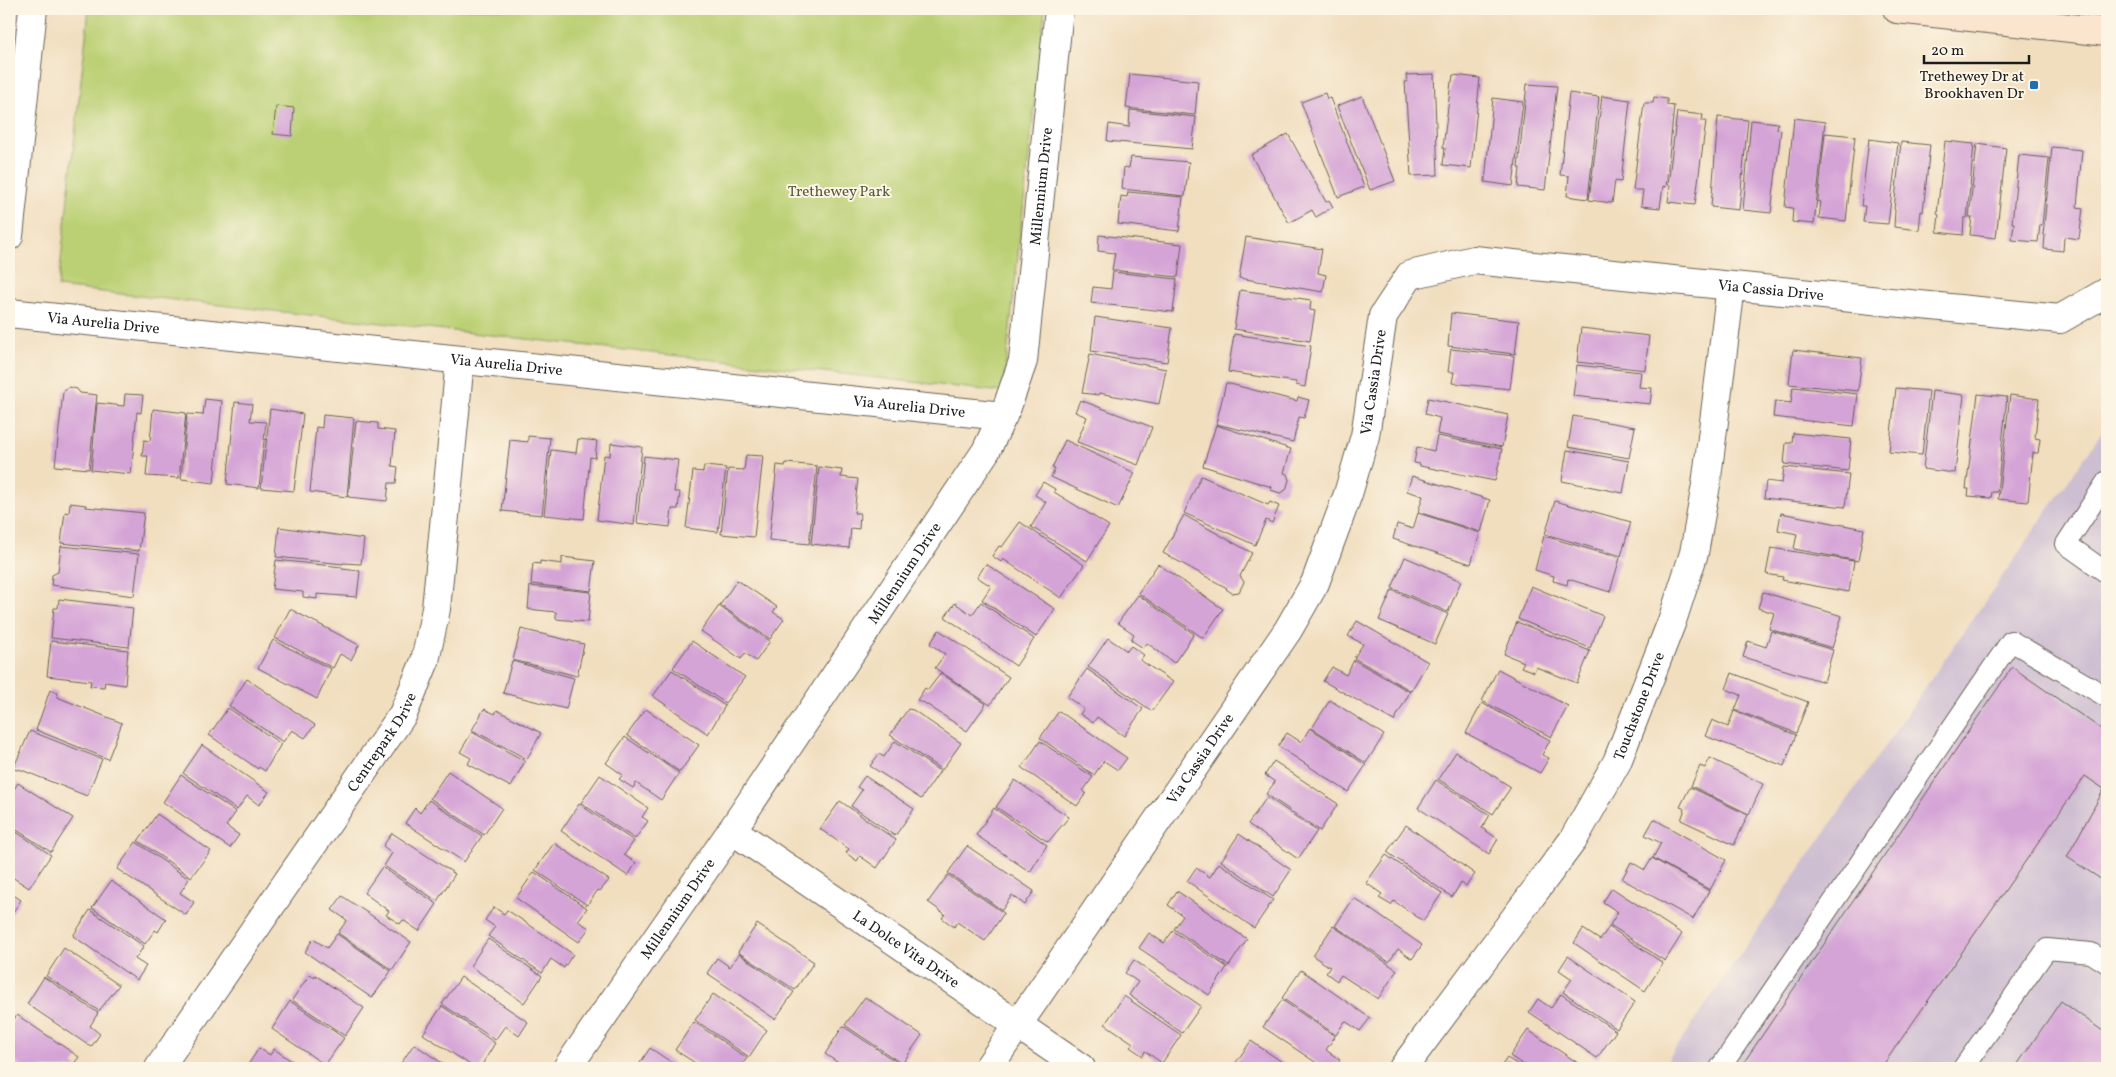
<svg xmlns="http://www.w3.org/2000/svg" width="2116" height="1077" font-family="Vollkorn,serif">
<rect width="100%" height="100%" fill="#fcf5e5"/>
<filter id="ink" filterUnits="userSpaceOnUse"><feTurbulence type="fractalNoise" baseFrequency=".02" numOctaves="2"/><feDisplacementMap in="SourceGraphic" scale="10" xChannelSelector="R" yChannelSelector="G"/><feConvolveMatrix kernelMatrix="1 2 1 2 8 2 1 2 1" color-interpolation-filters="sRGB"/></filter>
<filter id="wash" filterUnits="userSpaceOnUse"><feTurbulence type="fractalNoise" baseFrequency=".0096" numOctaves="4" result="noise"/><feDisplacementMap in="SourceGraphic" scale="20" xChannelSelector="R" yChannelSelector="G"/><feGaussianBlur stdDeviation="1.12" result="paint"/><feColorMatrix in="noise" values="0 0 0 0 0 0 0 0 0 0 0 0 0 0 0 0 0 1.4 0 .05"/><feComposite in="paint" operator="in"/></filter>
<g filter="url(#wash)">
<rect width="100%" height="100%" fill="#f1debf"/>
<path fill="#cebed2" d="M2107 425V1068H1662Z"/>
<path fill="#bbd074" stroke="#6c7648" d="M89 9H1045L1003 392 58 287Z"/>
<g id="blocks">
<g fill="#d5a4d7">
<path d="M1130 74 1198 81 1195 115 1126 108Z"/>
<path d="M1434 74 1438 175 1411 176 1405 82H1407L1406 75Z"/>
<path d="M1453 75 1480 78 1471 168 1443 165 1445 148H1443L1451 82H1452Z"/>
<path d="M1527 84 1557 86 1545 190 1518 187 1520 168H1518Z"/>
<path d="M1325 93 1327 99 1330 98 1364 187 1338 197 1301 102Z"/>
<path d="M1569 93 1599 97 1588 199 1567 196 1569 176 1560 175Z"/>
<path d="M1362 96 1395 181 1370 190 1337 106Z"/>
<path d="M1602 96 1630 100 1621 182 1615 181 1612 203 1589 200Z"/>
<path d="M1654 97 1667 99V105L1674 106 1666 187 1663 186 1660 208 1641 206 1643 190H1633L1644 103H1653Z"/>
<path d="M1493 98 1523 102 1513 186 1485 182Z"/>
<path d="M276 106 294 108 292 136 273 134Z"/>
<path d="M1130 110 1196 117 1192 149 1107 141 1109 124 1129 127Z"/>
<path d="M1677 112 1703 115 1702 121H1706L1695 205 1668 202 1670 185H1668Z"/>
<path d="M1718 117 1748 120 1739 210 1711 207Z"/>
<path d="M1794 118 1825 122 1814 224 1792 222 1793 208 1785 207Z"/>
<path d="M1751 120 1778 123 1777 129 1781 130 1771 213 1743 210Z"/>
<path d="M1825 133 1855 136 1846 221 1819 218 1821 202 1818 201Z"/>
<path d="M1288 134 1326 202 1329 200 1333 207 1316 217 1312 210 1289 223 1251 155Z"/>
<path d="M1869 139 1898 143 1888 224 1863 222 1865 206H1861Z"/>
<path d="M1945 141 1974 144 1967 218H1964L1963 235 1937 232 1939 215 1937 214Z"/>
<path d="M1901 142 1930 145 1923 212 1921 211 1919 230 1894 227 1895 210 1894 209Z"/>
<path d="M1977 144 2006 148 1996 238 1970 235 1972 217H1969Z"/>
<path d="M2052 147 2082 150 2077 207 2083 208 2079 239 2064 237 2063 251 2044 249 2045 235H2043Z"/>
<path d="M2019 155 2049 158 2042 225H2040L2038 242 2012 240 2014 223H2012Z"/>
<path d="M1131 157 1189 162 1185 196 1122 189 1124 167 1129 168Z"/>
<path d="M1128 192 1183 197 1179 231 1118 224 1121 196 1127 197Z"/>
<path d="M1099 235 1182 244 1178 277 1112 270 1115 253 1098 251Z"/>
<path d="M1246 237 1322 249 1318 273 1326 275 1323 292 1239 278Z"/>
<path d="M1113 272 1177 279 1173 312 1091 303 1093 287 1111 289Z"/>
<path d="M1240 290 1311 300 1310 310 1315 311 1310 341 1234 329Z"/>
<path d="M1451 313 1519 321 1515 354 1448 346Z"/>
<path d="M1095 317 1172 328 1167 362 1091 351Z"/>
<path d="M1581 328 1649 336 1645 370 1577 362Z"/>
<path d="M1234 334 1311 346 1305 387 1296 385V382L1228 372Z"/>
<path d="M1451 349 1514 356 1510 389 1452 383 1454 372H1448Z"/>
<path d="M1793 350 1862 358 1858 391 1789 384Z"/>
<path d="M1090 354 1166 369 1159 404 1099 393 1098 395 1082 393Z"/>
<path d="M1577 365 1641 372 1639 387 1652 388 1650 404 1573 396Z"/>
<path d="M1226 383 1297 401 1298 397 1309 400 1304 418 1299 417 1293 442 1216 424Z"/>
<path d="M69 387 77 389 80 393 97 395 89 469 55 466 63 392Z"/>
<path d="M1793 387 1858 394 1854 426 1773 417 1775 401 1791 403Z"/>
<path d="M1896 388 1929 391 1922 455 1889 452Z"/>
<path d="M1932 391 1964 395 1955 473 1923 469Z"/>
<path d="M125 394 143 395 141 413 137 412 131 474 91 470 97 403 124 406Z"/>
<path d="M1978 394 2007 397 1997 492H1992L1991 498 1968 496 1969 489H1966Z"/>
<path d="M2010 395 2039 399 2035 438 2040 439 2038 453H2033L2028 502 1998 499Z"/>
<path d="M1428 398 1508 415 1502 447 1437 434 1440 418 1425 414Z"/>
<path d="M205 399 222 401 214 483 181 479 187 414 203 415Z"/>
<path d="M1080 400 1152 427 1138 465 1077 442 1087 417 1075 412Z"/>
<path d="M235 402 252 404 250 421 266 422 259 488 227 484Z"/>
<path d="M153 409 186 413 179 478 146 476 148 456H142L144 440 150 441Z"/>
<path d="M270 409 303 414 294 491 261 488Z"/>
<path d="M323 415 354 418 347 497 310 492 316 427 322 428Z"/>
<path d="M1573 416 1635 427 1629 458 1568 447Z"/>
<path d="M356 421 378 423V429L395 431 392 466 398 467 396 483H389L387 501 348 497Z"/>
<path d="M1216 425 1291 449 1284 473 1287 474 1289 480 1286 490 1280 493 1271 490 1272 487 1203 466Z"/>
<path d="M1793 433 1851 439 1848 471 1784 464 1786 443H1792Z"/>
<path d="M528 436 550 438 542 515 502 511 510 440 528 442Z"/>
<path d="M1437 436 1502 449 1495 481 1420 466V464L1414 463 1417 447 1434 451Z"/>
<path d="M578 439 597 441 595 458 590 457 584 519 544 515 551 450 576 453Z"/>
<path d="M1065 440 1135 473 1118 508 1051 477 1055 469 1052 468Z"/>
<path d="M611 443 642 447 634 525 597 520 604 455 610 456Z"/>
<path d="M1567 450 1629 461 1623 493 1562 481Z"/>
<path d="M746 455 763 456 754 537 721 534 728 469 744 470Z"/>
<path d="M644 456 678 460 674 492H680L678 509H672L670 527 637 523Z"/>
<path d="M786 463 817 466 809 544 769 540 777 465 785 466Z"/>
<path d="M704 466 726 468 718 532 686 528 693 471 703 472Z"/>
<path d="M819 467 842 470 841 477 858 479 854 513H860L859 529 851 528 849 548 811 544Z"/>
<path d="M1784 467 1849 474 1845 507 1764 498 1766 481 1782 483Z"/>
<path d="M1201 476 1268 505 1270 502 1279 506 1272 523 1266 520 1255 545 1184 513Z"/>
<path d="M1412 476 1490 500 1481 532 1418 512 1423 496 1407 491Z"/>
<path d="M1043 482 1055 489 1054 492 1109 526 1087 561 1031 527 1046 502 1035 495Z"/>
<path d="M1555 501 1631 522 1621 556 1545 534Z"/>
<path d="M70 503 86 505V507L144 513 139 551 61 543 65 512 69 513Z"/>
<path d="M1418 513 1480 533 1471 564 1393 539 1397 524 1413 529Z"/>
<path d="M1781 513 1864 529 1858 561 1794 549 1797 534 1778 530Z"/>
<path d="M1184 515 1252 553 1240 576 1244 582 1239 592 1232 593 1226 589 1227 588 1163 553Z"/>
<path d="M1020 522 1084 565 1061 598 1003 559 1001 562 992 556 999 546 1002 547Z"/>
<path d="M279 527 364 539 361 564 343 563V564L276 557Z"/>
<path d="M1544 536 1620 558 1610 592 1568 579 1567 585 1553 581 1554 576 1535 570Z"/>
<path d="M61 546 139 554 134 596 51 585 52 575 58 572Z"/>
<path d="M1771 548 1854 561 1849 592 1782 580 1783 577 1766 574Z"/>
<path d="M562 557 595 561 591 591 531 584 533 563 540 564V561L562 564Z"/>
<path d="M1405 557 1461 581 1448 612 1392 588Z"/>
<path d="M276 560 342 567V569L360 571 357 597 317 594V599L303 597V592L272 589Z"/>
<path d="M986 564 1055 609 1036 637 982 600 991 586 977 577Z"/>
<path d="M1158 564 1223 609 1203 638 1138 593Z"/>
<path d="M737 580 777 607 773 612 784 619 770 639 720 605Z"/>
<path d="M530 586 591 592 588 622 556 619V612L528 609Z"/>
<path d="M1531 586 1603 616 1590 648 1518 619Z"/>
<path d="M1392 590 1448 614 1435 644 1379 620Z"/>
<path d="M1763 592 1842 616 1832 648 1769 629 1774 613 1758 608Z"/>
<path d="M1138 595 1194 634 1174 663 1147 643 1143 648 1131 640 1134 634 1118 623Z"/>
<path d="M59 599 133 608 129 647 51 638 54 608H58Z"/>
<path d="M981 602 1034 639 1016 666 945 617 955 603 972 615Z"/>
<path d="M719 606 770 641 756 661 745 653 741 659 701 631Z"/>
<path d="M290 609 359 645 351 660 340 654 333 668 275 638Z"/>
<path d="M1357 621 1428 662 1411 691 1354 658 1363 644 1348 636Z"/>
<path d="M1517 622 1590 651 1577 683 1536 667 1534 672 1521 667 1524 662 1504 654Z"/>
<path d="M521 629 584 644 577 676 513 660Z"/>
<path d="M939 630 1009 677 990 705 935 668 945 654 930 644Z"/>
<path d="M1771 631 1833 650 1824 682 1743 657 1748 641 1766 647Z"/>
<path d="M1108 638 1127 651 1131 646 1144 655 1140 660 1173 682 1152 711 1088 667Z"/>
<path d="M273 640 331 669 317 699 258 668Z"/>
<path d="M51 641 128 650 125 685 105 682 104 687 90 686 91 681 47 676Z"/>
<path d="M692 641 745 677 725 703 673 668Z"/>
<path d="M1354 660 1410 692 1394 721 1323 681 1332 667 1346 675Z"/>
<path d="M512 661 574 678 566 709 503 693Z"/>
<path d="M2012 667 2107 733V883L2067 857 2104 789 2085 776 1881 1068H1740Z"/>
<path d="M1087 669 1143 709 1124 736 1097 717 1093 723 1080 714 1084 709 1067 697Z"/>
<path d="M1498 669 1568 706 1551 737 1482 701Z"/>
<path d="M672 670 725 706 708 734 653 696Z"/>
<path d="M941 673 986 704 967 731 923 702 922 703 917 700 925 688 928 690Z"/>
<path d="M1732 673 1808 702 1796 733 1735 710 1741 695 1726 689Z"/>
<path d="M247 679 315 725 305 738 292 730 283 742 229 706Z"/>
<path d="M50 690 58 693 57 697 122 723 108 759 36 730Z"/>
<path d="M1330 700 1384 735 1366 763 1312 728Z"/>
<path d="M1482 703 1550 740 1542 755 1549 758 1540 773 1466 733Z"/>
<path d="M228 708 281 744 265 771 259 767 258 769 209 735Z"/>
<path d="M484 709 495 714 497 710 541 733 527 759 472 730Z"/>
<path d="M646 709 699 745 680 772 627 735Z"/>
<path d="M908 709 913 710 961 743 942 770 890 735Z"/>
<path d="M1059 711 1127 758 1118 770 1104 761 1094 775 1040 738Z"/>
<path d="M1734 711 1796 735 1784 766 1705 736 1712 720 1728 727Z"/>
<path d="M1310 728 1366 765 1348 792 1278 746 1287 733 1301 742Z"/>
<path d="M30 731 102 759 87 796 19 769 18 770 13 769Z"/>
<path d="M472 732 525 761 511 787 468 764 471 758 460 752Z"/>
<path d="M625 737 679 773 661 800 636 783 633 788 619 779 623 775 606 763Z"/>
<path d="M895 741 940 771 921 799 870 766 879 754 884 757Z"/>
<path d="M1040 741 1093 777 1083 791 1086 793 1077 806 1022 768Z"/>
<path d="M202 745 269 792 259 805 247 796 237 810 183 773Z"/>
<path d="M1456 752 1511 787 1493 814 1438 779Z"/>
<path d="M1710 758 1763 784 1749 814 1691 786 1700 766 1705 768Z"/>
<path d="M1274 761 1338 804 1320 831 1266 794 1275 782 1265 775Z"/>
<path d="M448 771 502 808 484 835 430 798Z"/>
<path d="M181 775 236 812 226 826 239 835 230 848 163 802Z"/>
<path d="M600 775 648 808 642 817 648 821 635 839 581 803Z"/>
<path d="M865 776 914 809 895 836 851 806 862 790 857 787Z"/>
<path d="M1015 780 1069 817 1048 842 996 807Z"/>
<path d="M1436 780 1490 815 1482 828 1498 839 1489 854 1418 808Z"/>
<path d="M18 783 73 818 51 852 9 825V797Z"/>
<path d="M1690 787 1748 815 1734 845 1681 820 1685 809 1680 807Z"/>
<path d="M1267 797 1317 831 1298 859 1248 824Z"/>
<path d="M429 800 482 836 464 862 405 823 415 808 420 813Z"/>
<path d="M840 801 896 840 877 868 860 856 857 861 846 853 849 849 820 829Z"/>
<path d="M579 804 634 841 624 855 636 863 628 876 561 831Z"/>
<path d="M994 808 1047 845 1030 872 976 835Z"/>
<path d="M157 814 211 851 191 877 138 841Z"/>
<path d="M1654 819 1726 860 1710 890 1653 858 1661 843 1645 835Z"/>
<path d="M1406 825 1475 874 1466 886 1461 883 1452 897 1387 852Z"/>
<path d="M9 827 51 855 29 888 9 875Z"/>
<path d="M392 833 455 874 437 901 384 866 392 853 383 846Z"/>
<path d="M1239 834 1291 870 1273 897 1221 861Z"/>
<path d="M136 842 189 879 180 893 194 902 186 915 117 869Z"/>
<path d="M554 843 609 880 600 891 598 890 587 905 535 870Z"/>
<path d="M967 846 1034 891 1025 905 1012 895 1002 910 948 873Z"/>
<path d="M1386 855 1442 893 1423 921 1394 901 1391 905 1379 898 1382 894 1366 883Z"/>
<path d="M1652 858 1709 891 1693 919 1622 879 1631 862 1645 870Z"/>
<path d="M1219 863 1273 900 1254 928 1187 881 1196 868 1210 877Z"/>
<path d="M382 867 437 904 419 931 403 920 400 924 386 915 389 911 364 893Z"/>
<path d="M534 872 587 908 578 921 589 928 579 942 516 898Z"/>
<path d="M948 875 1004 913 985 941 957 922 954 927 942 918 945 914 928 902Z"/>
<path d="M111 881 166 919 158 932 155 930 145 944 92 908Z"/>
<path d="M1612 888 1682 934 1665 961 1610 925 1618 912 1603 902Z"/>
<path d="M1177 891 1247 939 1229 966 1174 929 1183 916 1168 905Z"/>
<path d="M9 892 21 900 9 918Z"/>
<path d="M342 896 411 942 392 970 338 933 347 920 332 910Z"/>
<path d="M1354 898 1422 945 1412 959 1398 949 1389 962 1335 926Z"/>
<path d="M494 907 504 914 507 910 573 954 564 968 551 959 542 973 488 936 495 927 485 920Z"/>
<path d="M90 910 144 946 135 959 146 966 137 980 73 936Z"/>
<path d="M757 924 814 962 795 990 738 952Z"/>
<path d="M1333 926 1397 970 1378 999 1341 975 1337 981 1326 973 1330 967 1313 956Z"/>
<path d="M1609 927 1663 963 1645 991 1574 943 1583 929 1600 940Z"/>
<path d="M1173 931 1227 967 1209 995 1139 948 1149 933 1164 943Z"/>
<path d="M337 934 391 971 372 998 305 952 313 939 327 948Z"/>
<path d="M488 939 542 976 524 1003 470 966Z"/>
<path d="M64 948 119 985 99 1011 46 976Z"/>
<path d="M739 954 794 992 775 1019 707 973 717 958 730 967Z"/>
<path d="M1568 956 1635 1002 1617 1029 1563 992 1572 979 1559 970Z"/>
<path d="M1134 960 1201 1006 1182 1033 1129 995 1138 982 1125 973Z"/>
<path d="M1301 970 1370 1018 1360 1031 1345 1021 1336 1035 1282 998Z"/>
<path d="M310 974 314 977 315 975 364 1008 345 1036 292 1000Z"/>
<path d="M44 977 98 1013 90 1026 100 1034 91 1047 27 1004Z"/>
<path d="M461 977 528 1022 519 1036 505 1026 495 1040 442 1004Z"/>
<path d="M713 994 767 1030 749 1057 695 1020Z"/>
<path d="M1561 994 1616 1031 1597 1058 1529 1012 1538 999 1551 1008Z"/>
<path d="M1124 996 1181 1035 1162 1063 1145 1051 1143 1056 1130 1047 1133 1043 1105 1024Z"/>
<path d="M865 997 922 1035 902 1064 845 1025Z"/>
<path d="M1282 1000 1335 1036 1326 1050 1340 1060 1335 1068H1324L1263 1027Z"/>
<path d="M290 1001 344 1038 325 1065 272 1029Z"/>
<path d="M2061 1001 2107 1034V1068H2015Z"/>
<path d="M442 1006 495 1043 480 1068H475L423 1034Z"/>
<path d="M17 1015 79 1057 73 1065 78 1068H24L9 1058V1027Z"/>
<path d="M694 1022 747 1058 740 1068H703L675 1050Z"/>
<path d="M843 1026 898 1063 895 1068H846L825 1054Z"/>
<path d="M1528 1030 1581 1065 1579 1068H1528L1510 1056Z"/>
<path d="M1251 1041 1291 1068H1232Z"/>
<path d="M414 1044 449 1068H398Z"/>
<path d="M259 1048 270 1055 274 1049 302 1068H246Z"/>
<path d="M650 1048 680 1068H648L640 1063Z"/>
<path d="M1507 1058 1523 1068H1500Z"/>
</g>
</g>
</g>
<g filter="url(#ink)">
<use href="#blocks" fill-opacity="0" stroke="#676055" stroke-width="1"/>
<g fill="none" stroke-linecap="round" stroke-linejoin="round">
<defs>
<g id="service">
<path d="M2107 481 2066 544 2107 573"/>
<path d="M1720 1068 2011 641 2107 697"/>
<path d="M1963 1068 2047 949 2091 953 2107 963"/>
</g>
<g id="minor">
<path d="M9 236 33 9"/>
<path id="s1" d="M9 313 1003 416"/>
<path id="s2" d="M732 830 1081 1068"/>
<path id="s3" d="M159 1068 403 714 425 661 436 609 460 360"/>
<path id="s4" d="M567 1068 732 830 986 451 1007 407 1023 361 1059 9"/>
<path id="s5" d="M988 1068 1288 630 1315 583 1348 494 1365 436 1383 316 1410 275 1474 260 2060 319 2107 292"/>
<path id="s6" d="M1403 1068 1573 840 1617 762 1672 621 1694 553 1706 485 1731 286"/>
</g>
<path id="secondary" d="M1897 9 2107 32"/>
</defs>
<use href="#service" stroke="#676055" stroke-width="22"/>
<use href="#minor" stroke="#676055" stroke-width="30"/>
<use href="#secondary" stroke="#676055" stroke-width="30"/>
<use href="#service" stroke="#fff" stroke-width="20"/>
<use href="#minor" stroke="#fff" stroke-width="28"/>
<use href="#secondary" stroke="#fce5cf" stroke-width="28"/>
</g>
</g>
<rect fill="#1f6fb2" stroke="#fcf5e5" stroke-width="2" x="2029" y="80" width="10" height="10" rx="2.5"/>
<g text-anchor="middle" stroke-width="4" stroke-linejoin="round" paint-order="stroke">
<g font-size="15" fill="#1c1c1c" stroke="#fcf5e5" text-anchor="end">
<text x="2024" y="81">Trethewey Dr at<tspan x="2024" dy="17">Brookhaven Dr</tspan></text>
</g>
<g font-size="15" fill="#1c1c1c" stroke="#fcf5e5">
<text dy="5" stroke="none"><textPath href="#s4" startOffset="1019">Millennium Drive</textPath></text>
<text dy="5" stroke="none"><textPath href="#s5" startOffset="1275">Via Cassia Drive</textPath></text>
<text dy="5" stroke="none"><textPath href="#s1" startOffset="95">Via Aurelia Drive</textPath></text>
<text dy="5" stroke="none"><textPath href="#s1" startOffset="500">Via Aurelia Drive</textPath></text>
<text dy="5" stroke="none"><textPath href="#s5" startOffset="795">Via Cassia Drive</textPath></text>
<text dy="5" stroke="none"><textPath href="#s1" startOffset="905">Via Aurelia Drive</textPath></text>
<text dy="5" stroke="none"><textPath href="#s4" startOffset="599">Millennium Drive</textPath></text>
<text dy="5" stroke="none"><textPath href="#s6" startOffset="434">Touchstone Drive</textPath></text>
<text dy="5" stroke="none"><textPath href="#s3" startOffset="395">Centrepark Drive</textPath></text>
<text dy="5" stroke="none"><textPath href="#s5" startOffset="375">Via Cassia Drive</textPath></text>
<text dy="5" stroke="none"><textPath href="#s4" startOffset="194">Millennium Drive</textPath></text>
<text dy="5" stroke="none"><textPath href="#s2" startOffset="211">La Dolce Vita Drive</textPath></text>
</g>
<g font-size="15" fill="#545b3b" stroke="#fcf5e5">
<text x="839" y="196">Trethewey Park</text>
</g>
</g>
<rect width="2116" height="1077" fill="none" stroke="#fcf5e5" stroke-width="30"/>
<path d="M1924 55v8h105v-8" fill="none" stroke="#1c1c1c" stroke-width="2.5"/>
<text x="1931" y="55" font-size="15" fill="#1c1c1c" stroke="#fcf5e5" stroke-width="4" paint-order="stroke">20 m</text>
</svg>
